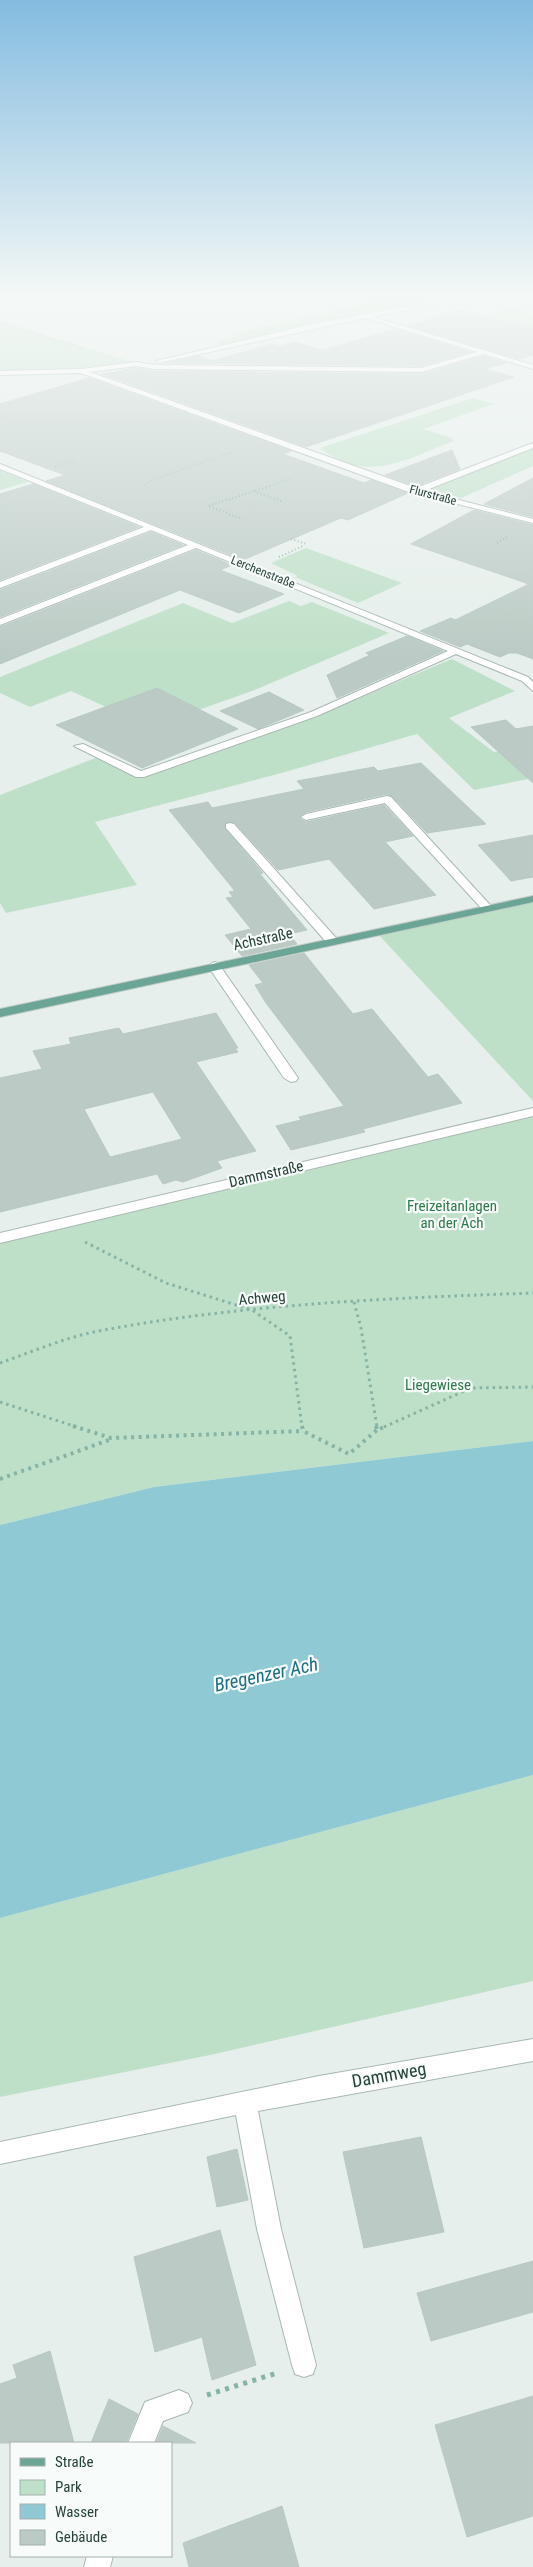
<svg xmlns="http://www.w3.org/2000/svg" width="533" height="2567" font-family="'Roboto Condensed',sans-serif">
<rect width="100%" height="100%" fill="#e6efeb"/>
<g fill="#bfe0c8">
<path d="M350 298H442L217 345 218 342 257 328 367 303Z"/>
<path d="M512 307 533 314V333L483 349 430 334Z"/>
<path d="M0 321 136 363 67 369 0 371Z"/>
<path d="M473 398 494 404 423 429 452 438 454 441C405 459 368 485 320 448Z"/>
<path d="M533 448V466L461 498 428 489Z"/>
<path d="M0 470 28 482 0 490Z"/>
<path d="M306 548 402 583 358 603 295 577 298 576 271 563Z"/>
<path d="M289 601 301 606 312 602 389 633 252 691 150 727 71 691 30 707 0 693V677L183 603 232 623Z"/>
<path d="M452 659 515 691 449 718 494 752 533 745V778L474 790 417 734 285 772 95 822 137 885 6 913 0 903V795L98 757 141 775 316 716Z"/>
<path d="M533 900V1101L377 933Z"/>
<path d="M533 1112V1441L154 1487 0 1525V1238Z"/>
<path d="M533 1775V1981L215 2054 0 2097V1918Z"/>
</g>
<path fill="#8ec9d4" d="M533 1441V1775L0 1918V1525L154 1487Z"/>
<g fill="#bbcac4" stroke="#b8c9c2" fill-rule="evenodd">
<path d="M460 310 533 329V355L519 359 408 326Z"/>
<path d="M396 329 470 352 421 366 167 363 199 356 212 361 272 344 280 346 295 342 322 350Z"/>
<path d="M484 356 506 363 485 369 514 377 306 447 102 374 136 368 155 371 421 374Z"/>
<path d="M89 378 291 451 283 454 364 483 371 480 408 493 348 520 341 518 243 560 46 481 65 475 0 451V404Z"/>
<path d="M452 450 460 469 416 486 385 475Z"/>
<path d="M533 478V517L484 504Z"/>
<path d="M33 484 139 527 0 580V494Z"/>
<path d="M474 510 533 525V659L517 653H509L500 657 467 644 460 647 420 631 451 618 455 620 529 584 411 544Z"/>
<path d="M151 532 183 545 0 617V590Z"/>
<path d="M196 550 232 565 220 570 284 594 239 613 180 590 0 664V627Z"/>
<path d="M407 636 443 651 337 698 327 675 370 655 366 653Z"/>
<path d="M157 688 238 729 142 768 56 725Z"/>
<path d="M269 692 304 710 258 729 220 711Z"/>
<path d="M506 720 516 729 533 726V783L471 727Z"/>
<path d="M421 763 486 824 427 833 392 796 387 794 306 812 299 818 306 822 384 805 413 836 385 842 436 895 374 909 329 859 278 870 235 823H225V829L263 873 260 874 307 930 289 934 297 944 242 956 225 935 251 929 226 898 233 897 229 892 235 891 169 810 208 802 212 808 304 789 297 781 374 767 378 771Z"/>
<path d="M533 835V877L511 881 478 845Z"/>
<path d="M304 953 353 1014 372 1009 428 1077 438 1074 462 1103 363 1129 365 1132 291 1150 276 1126 301 1120 299 1117 344 1106 266 1003 255 985 263 983 249 965Z"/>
<path d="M216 1013 238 1048H235L238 1052 196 1062 256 1151 217 1161 222 1168 183 1182 176 1180 163 1184 157 1174 0 1212V1078L42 1069 33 1051 71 1044 69 1038 119 1028 123 1034ZM153 1092 182 1139 110 1157 84 1109Z"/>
<path d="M421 2137 444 2232 364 2248 343 2152Z"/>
<path d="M237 2149 248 2200 217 2207 207 2157Z"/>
<path d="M220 2230 256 2365 212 2380 202 2337 155 2352 134 2257Z"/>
<path d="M533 2261V2312L431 2341 417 2293Z"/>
<path d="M50 2351 74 2443H0V2384L17 2378 13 2365Z"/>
<path d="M533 2396V2516L467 2537 435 2425Z"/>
<path d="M109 2399 138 2414 126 2443H91Z"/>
<path d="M163 2426 196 2443H156Z"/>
<path d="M282 2506 299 2567H189L183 2543Z"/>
</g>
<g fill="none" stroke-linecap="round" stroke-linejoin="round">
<defs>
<g id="minor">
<path d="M454 298H466L373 317 533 365V369L484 354 421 372 155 369 136 366 90 372 416 488 533 443V448L424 491 533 519V523L406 491 81 373 0 375V371L81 369 136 362 155 365 421 368 477 352 365 318 159 363 156 361 317 323Z"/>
<path d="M0 464 528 677 533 682V691L522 681 456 654 317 716 144 777H136L74 746 83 744 141 771 311 712 448 651 196 548 0 625V619L188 545 151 530 0 588V582L144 527 0 469Z"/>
<path d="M387 796 391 797 491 906V910H483L385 803 306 820 301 817 306 814Z"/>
<path d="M230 823 234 824 336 938V944H328L226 828V824Z"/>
<path d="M214 962 218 963 298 1078 296 1081 291 1082 284 1078 208 966Z"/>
<path d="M533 1108V1116L0 1243V1233Z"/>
<path d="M533 2039V2061L258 2111 281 2229 316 2365 313 2374 304 2377 295 2374 292 2365 257 2229 236 2115 0 2164V2142L319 2076Z"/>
<path d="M179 2390 188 2394 192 2403 188 2412 163 2421 154 2443H128L145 2402Z"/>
<path d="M87 2556H113L110 2567H84Z"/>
</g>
<path id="major" d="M533 896V902L0 1017V1009Z"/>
</defs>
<use href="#minor" stroke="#a8b8b2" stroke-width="2"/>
<use href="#major" stroke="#c2cac8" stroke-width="2"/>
<g stroke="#86b3a5" stroke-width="1" stroke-dasharray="1 2" stroke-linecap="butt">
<path d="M0 323 86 349"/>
<path d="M55 467 75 460"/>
<path d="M144 485 152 480 239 450"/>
<path d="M266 487 290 479"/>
</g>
<g stroke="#86b3a5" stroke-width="2" stroke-dasharray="1 2.5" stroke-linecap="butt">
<path d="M254 491 283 502"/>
<path d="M240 518 208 506 270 486"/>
<path d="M291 539 307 544"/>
<path d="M497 543 509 536"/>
<path d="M279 557 303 546"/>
</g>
<g stroke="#86b3a5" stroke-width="3" stroke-dasharray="2.5 4" stroke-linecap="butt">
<path d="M85 1242 166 1283 252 1310 290 1336 302 1427"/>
<path d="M354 1302 361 1328 377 1427"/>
<path d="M0 1363C34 1351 69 1336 104 1330 244 1304 391 1298 533 1293"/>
<path d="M0 1402 77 1427"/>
<path d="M384 1427 471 1388 533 1387"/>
</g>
<g stroke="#86b3a5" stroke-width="4" stroke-dasharray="3 4.5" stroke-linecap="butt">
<path d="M73 1426 111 1438 303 1431"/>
<path d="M302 1426 303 1431 349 1454 377 1430"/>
<path d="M376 1426 377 1430 387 1426"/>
<path d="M0 1479 112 1439"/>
</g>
<path stroke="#86b3a5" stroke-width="5" stroke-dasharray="4 5.5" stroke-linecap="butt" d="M207 2395 277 2373"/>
<use href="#minor" fill="#fff" fill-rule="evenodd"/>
<use href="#major" fill="#6aa596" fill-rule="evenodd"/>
</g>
<linearGradient id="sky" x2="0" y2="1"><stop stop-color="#84bce0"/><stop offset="0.45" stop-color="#f4f8f6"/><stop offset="1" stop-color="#f4f8f6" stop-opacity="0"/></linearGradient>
<rect width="533" height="657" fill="url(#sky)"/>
<g text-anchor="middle" stroke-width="4.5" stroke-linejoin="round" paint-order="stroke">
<g font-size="12" fill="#24423a" stroke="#f7fbf9">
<text transform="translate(433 495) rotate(15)" y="4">Flurstraße</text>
<text transform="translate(263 572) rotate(22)" y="4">Lerchenstraße</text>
</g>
<g font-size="15" fill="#24423a" stroke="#f7fbf9">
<text transform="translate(263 939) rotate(-12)" y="5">Achstraße</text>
<text transform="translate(266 1174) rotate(-13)" y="5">Dammstraße</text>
<text transform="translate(262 1298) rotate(-5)" y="5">Achweg</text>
</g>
<g font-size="15" fill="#2d7a4b" stroke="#f7fbf9">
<text x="452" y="1211">Freizeitanlagen<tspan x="452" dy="17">an der Ach</tspan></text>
<text x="438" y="1390">Liegewiese</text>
</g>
<g font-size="18" fill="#24423a" stroke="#f7fbf9">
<text transform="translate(389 2075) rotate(-10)" y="6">Dammweg</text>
</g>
<g font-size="19" font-style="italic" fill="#1c6f80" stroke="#f7fbf9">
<text transform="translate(266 1674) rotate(-12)" y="7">Bregenzer Ach</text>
</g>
</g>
<rect x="10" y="2442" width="162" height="115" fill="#f7fbf9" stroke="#a3b1ad"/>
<rect x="20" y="2458" width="25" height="8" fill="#6aa596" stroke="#a3b1ad"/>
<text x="55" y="2467" font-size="15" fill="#24423a">Straße</text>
<rect x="20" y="2480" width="25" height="15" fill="#bfe0c8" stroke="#a3b1ad"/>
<text x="55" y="2492" font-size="15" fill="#24423a">Park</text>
<rect x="20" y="2504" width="25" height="15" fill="#8ec9d4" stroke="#a3b1ad"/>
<text x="55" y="2517" font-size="15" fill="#24423a">Wasser</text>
<rect x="20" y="2530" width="25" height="15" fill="#bbcac4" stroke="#a3b1ad"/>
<text x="55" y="2542" font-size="15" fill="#24423a">Gebäude</text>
</svg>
